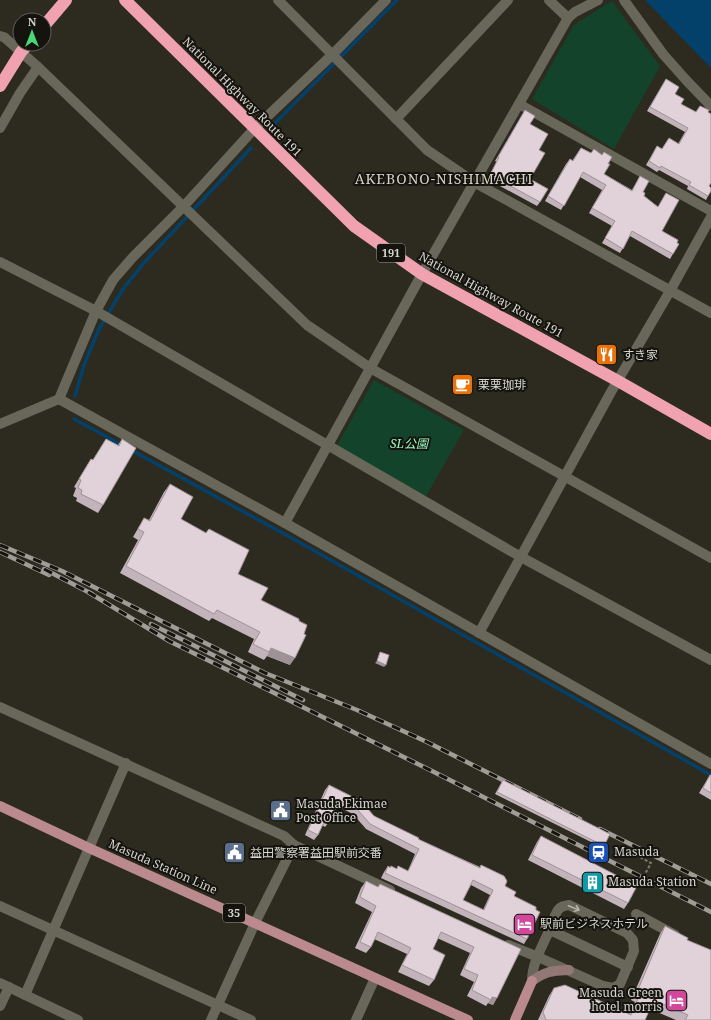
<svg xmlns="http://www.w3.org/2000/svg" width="711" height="1020" font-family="'Noto Serif','Noto Sans JP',serif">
<rect width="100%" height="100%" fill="#2d2b1f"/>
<g fill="#13432a">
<path d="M612 1 660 66 614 149 532 99 574 25Z"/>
<path d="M374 380 464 430 425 498 336 447Z"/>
</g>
<path fill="#03406a" d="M645 0H711V68Z"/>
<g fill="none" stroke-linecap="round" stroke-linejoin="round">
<g stroke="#03406a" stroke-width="3.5">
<path d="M274 124 397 0"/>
<path d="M75 396 84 365 99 329 123 289 143 264 251 148"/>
<path d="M74 419 122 445"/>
<path d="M131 450 297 541 711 775"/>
</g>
<path stroke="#7d7b71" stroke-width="2" stroke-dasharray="3 2" stroke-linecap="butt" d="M635 885 638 887 651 863 636 855"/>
<g stroke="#69665a" stroke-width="10">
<path d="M278 0 427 150 474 182 711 313"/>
<path d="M549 0 568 18"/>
<path d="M624 0 663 54 686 80 711 106"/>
<path d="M0 36 4 37 38 67 307 325 370 368 711 558"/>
<path d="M519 104 711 211"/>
<path d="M396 119 508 0"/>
<path d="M0 128 20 93 38 67"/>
<path d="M0 262 96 311 521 557 711 660"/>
<path d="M59 399 285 523 711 764"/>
<path d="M0 424 59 399 96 311 113 280 133 257 183 207 254 129 332 55 386 0"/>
<path d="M285 523 422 274 568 18 575 12 598 0"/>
<path d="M479 633 611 392 670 291 711 217"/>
<path d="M0 707 284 836 294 845 390 890"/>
<path d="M0 906 251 1020"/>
<path d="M636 914 675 935"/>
<path d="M550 930 628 967"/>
<path d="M508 945 538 957 603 986 613 988 620 984 634 951 633 940 627 933 569 905C564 906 561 906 558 910 554 916 552 924 549 931 542 947 532 963 532 981"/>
<path d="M0 983 78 1020"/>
<path d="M25 995 126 763"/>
<path d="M0 1006 9 987"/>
<path d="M211 1020 255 923 294 845"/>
<path d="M356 1020 375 978"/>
</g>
<path stroke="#927874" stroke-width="10" d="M532 981C546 971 551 971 569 970"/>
<g stroke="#ba8a8e" stroke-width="10">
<path d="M0 806 89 848 468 1020"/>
<path d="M515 1020 532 981"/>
</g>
<g stroke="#f0a2b1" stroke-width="12">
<path d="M125 0 354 226 422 274 618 381 711 434"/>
<path d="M44 26 66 0"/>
<path d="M0 86 21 52 28 44"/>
</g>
<defs>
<g id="rail">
<path d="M0 545 62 571 265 673 357 710 427 742 580 819"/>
<path d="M0 552 49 575"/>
<path d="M44 569 92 594"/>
<path d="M88 592 169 641 432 771 711 912"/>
<path d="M151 624 303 700"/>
<path d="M600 829 711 884"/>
</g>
</defs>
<use href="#rail" stroke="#9f9d95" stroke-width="4.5"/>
<use href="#rail" stroke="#14130e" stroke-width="3" stroke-dasharray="9" stroke-linecap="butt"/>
</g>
<g fill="#c2b4ba" fill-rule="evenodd">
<path d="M666 79 681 104 696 112 700 106 708 112 709 186 708 196 706 200 687 189 688 186 659 170 657 172 646 165 657 146 662 149 678 144 685 132 647 111Z"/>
<path d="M525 110 539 150 530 179 540 202 537 206 487 179 497 162 495 161Z"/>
<path d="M581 148 591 153 602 155 604 152 608 164 604 174 632 190 640 176 644 196 658 207 666 193 662 231 677 243 673 254 670 259 630 236 620 253 602 243 612 226 589 213 602 190 580 177 561 210 545 201 566 164 570 159 572 161Z"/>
<path d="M106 439 118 445 122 439 103 505 98 513 76 501 77 498 73 496 76 488 74 487 86 467 91 459 93 460Z"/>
<path d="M170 484 181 519 206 533 209 529 238 574 261 600 290 665 267 656 264 660 248 652 254 639 212 618 209 621 120 573 138 540 133 537 144 518 149 520 164 492Z"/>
<path d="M710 775H711V800L699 793Z"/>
<path d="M503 780 604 846 603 848 495 794Z"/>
<path d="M329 785 374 816 418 839 480 867 481 865 514 896 527 939 524 944 381 878 384 872 388 866 396 869 398 866 408 871 415 854 366 829 353 814 337 806 329 822 325 827 322 825 318 835 314 840 305 835 325 790ZM471 885 490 895 483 910 463 900Z"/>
<path d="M541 836 628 903 624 909 528 860 537 842Z"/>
<path d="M366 881 378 887 380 884 521 949 493 1005 488 1003 486 1006 467 996 474 982 460 975 470 953 437 938 433 949 434 980 429 986 398 972 407 954 374 939 371 947 366 953 355 948 372 912 355 903 361 888Z"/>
<path d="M665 926 687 940 711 1020H676L650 1009 645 1020H538L549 996 554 988 629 1014 635 1002 631 1000 660 934Z"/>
</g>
<g fill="#9e9297">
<path d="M271 648 295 658 290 665 267 656Z"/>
<path d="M377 661 386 665 384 667 375 663Z"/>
<path d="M492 997 497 998 493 1005 488 1003Z"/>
</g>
<g fill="#e1d1d8" stroke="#9e9297" fill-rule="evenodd">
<path d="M666 79 679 87 675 94 684 99 681 104 696 112 700 106 709 110 708 112 711 114V183L709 186 711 188V191L708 196 689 185 691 182 661 166 660 168 649 161 657 146 662 149 669 138 679 144 688 128 650 107Z"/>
<path d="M525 110 535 116 530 124 548 134 539 150 545 153 530 179 548 189 540 202 490 175 499 157H498Z"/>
<path d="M581 148 591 153 594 149 602 155 604 152 612 157 608 164H610L604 174 632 191 640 176 649 181 643 192 645 193 644 196 658 207 666 193 679 200 662 231 678 240 677 243 679 244 673 254 632 231 623 249 605 238 615 221 592 208 606 185 583 172 564 206 548 196 570 159 573 161Z"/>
<path d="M106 439 119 446 122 439 136 448 103 505 81 494 82 490 78 488 81 480 79 479 91 459 93 460Z"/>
<path d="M170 484 193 497 181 519 206 533 209 529 249 550 238 574 268 588 261 600 299 619V621L307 625 304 634 306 635 295 658 271 648 269 652 253 644 260 632 217 610 214 614 126 566 144 532 138 529 144 518 150 521Z"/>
<path d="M380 652 389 655 386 665 377 661Z"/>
<path d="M710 775H711V793L703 788Z"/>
<path d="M503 780 610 834 604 846 497 792Z"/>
<path d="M329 785 361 801 374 816 419 838 418 839 480 868 481 865 504 876 507 881 505 886 516 892 514 896 536 907V910L540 912 527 939 385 873 388 866 390 868 391 866 397 869 398 866 408 871 419 849 370 824 357 809 340 801 329 822 325 820 318 835 308 830ZM473 880 493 890 484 910 463 900Z"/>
<path d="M541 836 637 886 628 903 532 855Z"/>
<path d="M366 881 378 887 380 884 521 949 497 998 492 997 491 1000 472 990 478 975 464 969 474 947 441 932 433 949 445 955 434 980 402 965 411 948 378 932 371 947 360 942 376 906 360 897Z"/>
<path d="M665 926 688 938 687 940 711 950V1020H685L688 1015 654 1000 645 1020H546L543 1012 554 988 565 985 631 1015 640 994 637 992Z"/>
</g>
<defs><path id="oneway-shaft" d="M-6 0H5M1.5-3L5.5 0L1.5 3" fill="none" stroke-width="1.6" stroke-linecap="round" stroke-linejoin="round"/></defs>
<use stroke="#b5b3aa" href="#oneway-shaft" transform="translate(574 908) rotate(22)"/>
<defs>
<symbol id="restaurant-square" viewBox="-11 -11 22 22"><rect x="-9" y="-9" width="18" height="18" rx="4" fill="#e8710a" stroke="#14130e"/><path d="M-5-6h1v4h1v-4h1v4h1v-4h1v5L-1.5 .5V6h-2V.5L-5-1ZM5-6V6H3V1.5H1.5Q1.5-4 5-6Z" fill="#fff"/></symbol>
<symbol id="cafe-square" viewBox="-11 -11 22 22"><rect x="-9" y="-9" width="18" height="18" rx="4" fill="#e8710a" stroke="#14130e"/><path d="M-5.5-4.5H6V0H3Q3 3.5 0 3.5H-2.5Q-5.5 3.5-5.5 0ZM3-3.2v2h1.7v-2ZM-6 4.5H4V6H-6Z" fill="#fff"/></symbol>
<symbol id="civic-square" viewBox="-11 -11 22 22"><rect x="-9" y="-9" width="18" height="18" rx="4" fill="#5c6f8a" stroke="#14130e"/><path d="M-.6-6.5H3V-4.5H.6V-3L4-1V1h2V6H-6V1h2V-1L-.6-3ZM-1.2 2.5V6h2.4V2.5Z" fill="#fff"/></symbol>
<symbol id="station-square" viewBox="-11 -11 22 22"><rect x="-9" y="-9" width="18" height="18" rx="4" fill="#1a4fb4" stroke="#14130e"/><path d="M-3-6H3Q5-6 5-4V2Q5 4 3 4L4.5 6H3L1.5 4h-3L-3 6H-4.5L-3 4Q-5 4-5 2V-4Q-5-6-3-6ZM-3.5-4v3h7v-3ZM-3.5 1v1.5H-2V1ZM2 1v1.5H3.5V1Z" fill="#fff"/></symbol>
<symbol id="building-square" viewBox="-11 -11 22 22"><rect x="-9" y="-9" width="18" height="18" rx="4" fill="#0f9aa8" stroke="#14130e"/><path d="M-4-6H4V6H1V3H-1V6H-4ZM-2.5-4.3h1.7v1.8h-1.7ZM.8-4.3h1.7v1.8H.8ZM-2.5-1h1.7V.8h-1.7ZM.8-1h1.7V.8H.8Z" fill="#fff"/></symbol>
<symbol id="hotel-square" viewBox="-11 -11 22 22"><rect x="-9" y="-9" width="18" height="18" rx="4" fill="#d1479c" stroke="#14130e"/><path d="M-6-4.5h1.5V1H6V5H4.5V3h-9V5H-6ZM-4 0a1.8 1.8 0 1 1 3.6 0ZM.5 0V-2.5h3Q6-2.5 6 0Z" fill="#fff"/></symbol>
</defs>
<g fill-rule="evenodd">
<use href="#restaurant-square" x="594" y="342" width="25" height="25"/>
<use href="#cafe-square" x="450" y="372" width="25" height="25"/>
<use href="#civic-square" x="268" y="798" width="25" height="25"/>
<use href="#station-square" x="586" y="840" width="25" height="25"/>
<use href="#civic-square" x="222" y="840" width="25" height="25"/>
<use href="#building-square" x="580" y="870" width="25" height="25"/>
<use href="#hotel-square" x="512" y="912" width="25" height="25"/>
<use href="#hotel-square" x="664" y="988" width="25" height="25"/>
</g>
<g text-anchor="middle" stroke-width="4" stroke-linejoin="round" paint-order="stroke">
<g fill="#14130e" stroke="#9c9a94" stroke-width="1">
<rect x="377" y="244" width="28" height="18" rx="3"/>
<rect x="223" y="904" width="22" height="18" rx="3"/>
</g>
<g font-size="11" font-weight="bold" fill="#d6d4cd">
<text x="391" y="257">191</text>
<text x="234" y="917">35</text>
</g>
<g font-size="12" fill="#d6d4cd" stroke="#14130e">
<text transform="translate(242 97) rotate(45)" y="4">National Highway Route 191</text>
<text transform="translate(491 295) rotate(29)" y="4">National Highway Route 191</text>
<text transform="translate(163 867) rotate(24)" y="4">Masuda Station Line</text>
</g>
<g font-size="12" fill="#d6d4cd" stroke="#14130e" text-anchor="start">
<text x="622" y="359">すき家</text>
<text x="478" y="389">栗栗珈琲</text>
<text x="296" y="808">Masuda Ekimae<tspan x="296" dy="14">Post Office</tspan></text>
<text x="614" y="856">Masuda</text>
<text x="250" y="857">益田警察署益田駅前交番</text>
<text x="608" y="886">Masuda Station</text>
<text x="540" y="928">駅前ビジネスホテル</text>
<text x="662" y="997" text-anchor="end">Masuda Green<tspan x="662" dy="14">hotel morris</tspan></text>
</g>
<g font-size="12" font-style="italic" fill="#98f9c0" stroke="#14130e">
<text x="409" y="448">SL公園</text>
</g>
<g font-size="14" letter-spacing="1" fill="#d4d1c2" stroke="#14130e">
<text x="444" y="184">AKEBONO-NISHIMACHI</text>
</g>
</g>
<g transform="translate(32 32)"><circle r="19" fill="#14130e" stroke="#62605a"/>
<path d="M0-3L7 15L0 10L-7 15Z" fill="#4ad677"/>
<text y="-6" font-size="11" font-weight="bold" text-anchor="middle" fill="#d6d4cd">N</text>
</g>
</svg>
